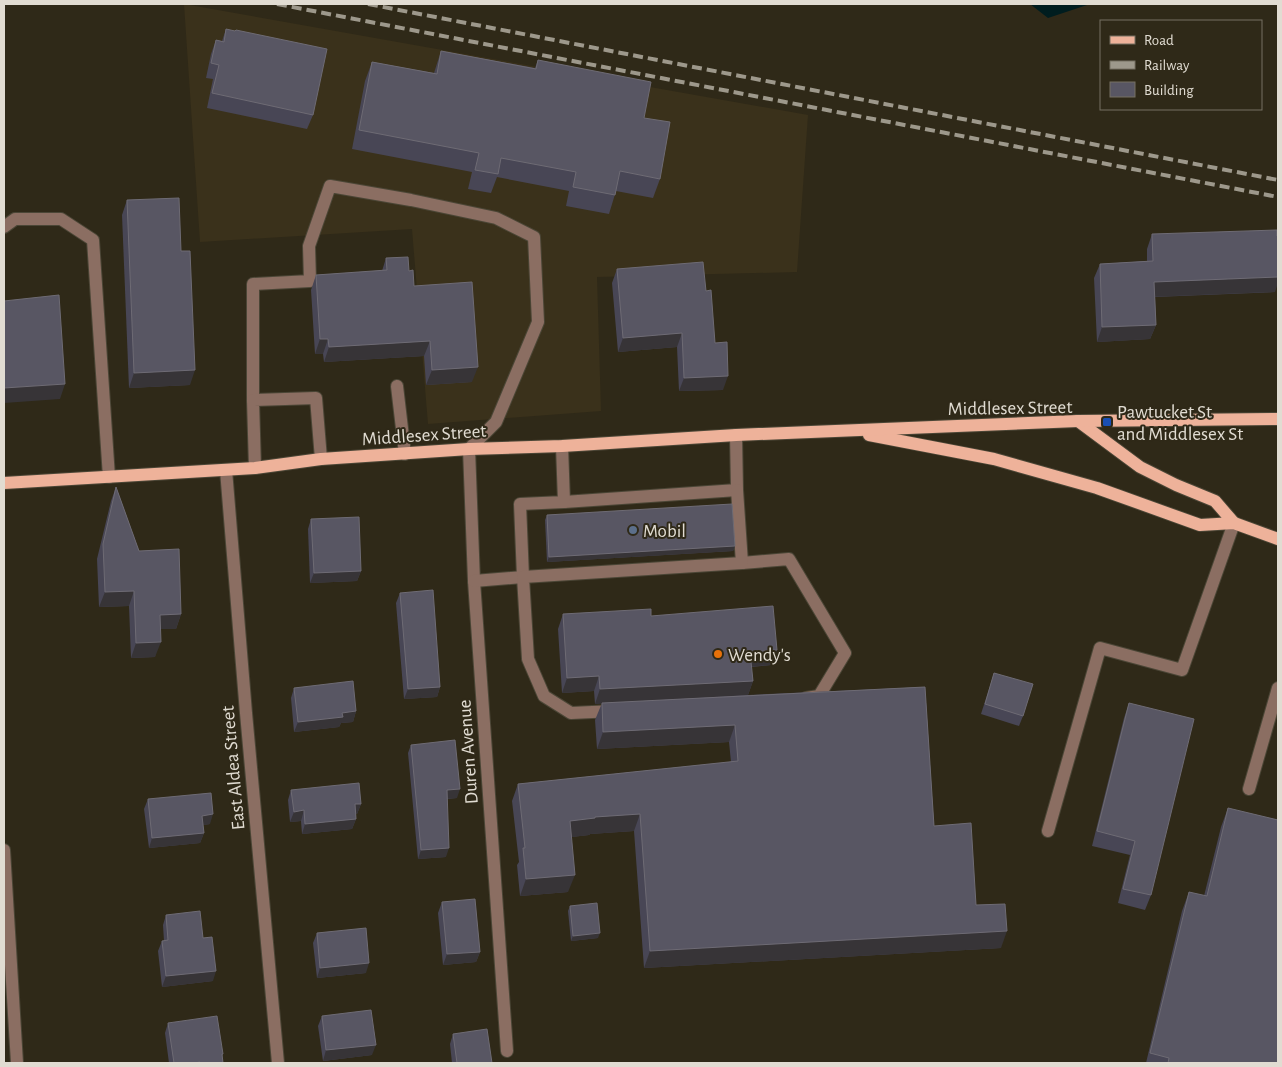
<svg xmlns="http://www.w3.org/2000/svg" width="1282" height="1067" font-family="'Alegreya Sans',sans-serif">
<rect width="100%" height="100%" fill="#2f2918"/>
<path fill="#3a311b" d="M184 4 808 115 797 272 597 277 601 411 428 424 412 229 200 242Z"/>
<path fill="#001d1f" d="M1030 4H1090L1048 18Z"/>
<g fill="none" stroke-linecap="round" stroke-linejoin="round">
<defs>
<g id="minor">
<path d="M4 227 15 219H61L93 240 109 477"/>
<path d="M397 386 405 454"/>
<path d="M253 400V284L310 281 309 246 330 186 411 200 496 218 534 237 538 322 496 422 469 449 474 581 507 1051"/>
<path d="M255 468 253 400 316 398 321 459"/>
<path d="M226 470 246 713 278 1063"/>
<path d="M564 502 737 490 736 435"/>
<path d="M742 563 789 559 845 653 819 696 806 698"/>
<path d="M474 581 523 577 520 504 564 502 562 446"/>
<path d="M614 711 571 713 544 696 528 659 523 577 742 563 737 490"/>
<path d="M1249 789 1278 688"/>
<path d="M1048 831 1100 648 1182 670 1234 523"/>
<path d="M4 850 17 1063"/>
</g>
<g id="major">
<path d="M1078 421 1140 467 1176 485 1215 501 1234 523"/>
<path d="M869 435 994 459 1097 488 1200 525 1234 523 1278 539"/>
<path d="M4 483 255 468 321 459 469 449 562 446 736 435 1078 421 1278 419"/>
</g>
</defs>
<use href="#minor" stroke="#4b4636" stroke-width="14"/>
<use href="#major" stroke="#4b4636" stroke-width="14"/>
<use href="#minor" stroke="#8b6e62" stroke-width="12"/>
<use href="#major" stroke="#eeb29a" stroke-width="12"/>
<g stroke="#9d988b" stroke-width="4" stroke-dasharray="10 5" stroke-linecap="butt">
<path d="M277 4 1278 197"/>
<path d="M368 4 1278 180"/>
</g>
</g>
<g fill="#484655">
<path d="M226 29 313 115 307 129 207 108 213 79 206 78 211 54 216 40 222 41Z"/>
<path d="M441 51 535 68 538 60 644 118 660 179 653 198 616 191 609 214 566 206 569 191 497 177 491 193 468 189 472 172 352 149 365 81 372 62 434 73Z"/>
<path d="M127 200 181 251 190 385 129 388 122 215Z"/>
<path d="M1152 234 1275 292 1155 297 1156 325 1150 339 1097 342 1094 278 1100 264 1147 261V249Z"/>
<path d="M386 258 409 271 414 286 472 382 426 385 424 356 324 362 323 354H315L311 290 316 275 382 271Z"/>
<path d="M617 269 706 291 723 390 679 391 677 347 618 352 612 283Z"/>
<path d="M116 487 139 551 181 614 176 629H160L155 657 131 658 129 606 99 607 97 559 111 501Z"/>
<path d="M547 515 735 546 733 551 547 562 545 520Z"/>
<path d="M311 519 361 571 357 581 310 583 308 529Z"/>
<path d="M400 593 440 687 437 697 404 699 396 603Z"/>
<path d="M563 614 651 616 771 665 751 667 753 681 748 695 925 687 934 826 976 905 1001 948 644 968 634 831 590 834 589 835 571 837 568 892 520 896 517 865 519 862 512 801 518 784 731 762 729 742 597 749 595 720 602 703 595 704 594 691 562 693 558 629Z"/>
<path d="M994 673 1023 716 1019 726 981 714Z"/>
<path d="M294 688 356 711 353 722 341 723 339 727 294 732 291 698Z"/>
<path d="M1129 703 1151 895 1145 910 1118 903 1130 855 1092 846 1124 718Z"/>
<path d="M411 745 457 798 447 799 446 857 418 859 408 753Z"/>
<path d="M291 790 361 804 357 814H356V819L352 829 302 834 301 821 290 822 288 800Z"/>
<path d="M148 799 210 824 203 825 204 833 200 843 149 848 144 809Z"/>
<path d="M1228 808 1278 1063H1146L1182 911 1189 892 1204 896 1221 827Z"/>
<path d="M442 902 480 952 476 962 443 965 438 913Z"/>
<path d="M570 906 598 938 571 941 568 911Z"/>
<path d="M166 915 203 938 213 981 162 987 158 951 162 941H164L163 925Z"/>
<path d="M317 933 366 973 317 978 313 943Z"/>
<path d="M322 1016 372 1055 323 1061 318 1026Z"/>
<path d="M168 1023 223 1054 222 1056 223 1063H169L165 1033Z"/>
<path d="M453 1034 492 1063H452L450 1044Z"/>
</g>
<g fill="#373437">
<path d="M1278 277V283L1275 292 1149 297 1154 282Z"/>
<path d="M1156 325 1150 339 1097 342 1102 327Z"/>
<path d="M682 333 677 347 618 352 623 338Z"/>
<path d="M320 339H328L323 354H315Z"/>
<path d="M430 341 424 356 324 362 329 347Z"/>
<path d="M478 367 472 382 426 385 432 370Z"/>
<path d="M195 370 190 385 129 388 134 373Z"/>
<path d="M728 376 723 390 679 391 684 378Z"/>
<path d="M65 384 60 399 4 403V388Z"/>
<path d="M735 546 733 551 547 562 549 557Z"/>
<path d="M361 571 357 581 310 583 314 573Z"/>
<path d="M134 591 129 606 99 607 105 592Z"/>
<path d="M181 614 176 629H154L160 615Z"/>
<path d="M161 642 155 657 131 658 136 643Z"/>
<path d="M777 650 771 665 744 667 750 652Z"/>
<path d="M599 676 594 691 562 693 567 678Z"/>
<path d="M753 681 748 695 595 704 600 689Z"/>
<path d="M440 687 437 697 404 699 408 689Z"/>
<path d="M356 711 353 722 341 723 339 727 294 732 298 722 342 713Z"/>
<path d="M735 725 729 742 597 749 603 732Z"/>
<path d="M460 789 457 798 443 799 447 790Z"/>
<path d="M355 804H361L357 814H351Z"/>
<path d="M304 810 301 821 290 822 294 812Z"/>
<path d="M213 814 210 824 198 826 202 816Z"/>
<path d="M640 814 634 831 590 834 589 835 564 838 570 821 595 817Z"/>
<path d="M356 819 352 829 302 834 305 824Z"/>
<path d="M204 833 200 843 149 848 152 838Z"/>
<path d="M449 848 446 857 418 859 421 850Z"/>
<path d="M575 875 568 892 520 896 526 879Z"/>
<path d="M1007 931 1001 948 644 968 650 951Z"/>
<path d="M600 933 598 938 571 941 573 936Z"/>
<path d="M480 952 476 962 443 965 447 954Z"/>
<path d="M369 963 366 973 317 978 320 968Z"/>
<path d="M216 971 213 981 162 987 166 976Z"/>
<path d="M376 1045 372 1055 323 1061 326 1050Z"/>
</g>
<g fill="#585663" stroke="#6e6b74">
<path d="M226 29 235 31 236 30 327 49 313 115 212 93 219 65 211 63 216 40 224 42Z"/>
<path d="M441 51 536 69 538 60 651 82 644 118 670 122 660 179 620 171 615 195 573 187 576 172 501 158 498 174 475 170 479 153 359 130 372 62 437 74Z"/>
<path d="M179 198 181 251H190L195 370 134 373 127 200Z"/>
<path d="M1277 230V236H1278V277L1154 282 1156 325 1102 327 1100 264 1153 261 1152 234Z"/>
<path d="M408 257 409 271 413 270 414 286 472 282 478 367 432 370 430 341 329 347 328 339H320L316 275 387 270 386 258Z"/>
<path d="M703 262 706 291 711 290 715 343 727 342 728 376 684 378 682 333 623 338 617 269Z"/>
<path d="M59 295 65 384 4 388V301Z"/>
<path d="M116 487 139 551 179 549 181 614 160 615 161 642 136 643 134 591 105 592 103 544Z"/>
<path d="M732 504 735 546 549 557 547 515Z"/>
<path d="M359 517 361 571 314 573 311 519Z"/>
<path d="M433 590 440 687 408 689 400 593Z"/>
<path d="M773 606 777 650 750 652 753 681 600 689 599 676 567 678 563 614 651 609V616Z"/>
<path d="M994 673 1033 684 1023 716 985 704Z"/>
<path d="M353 681 356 711 342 713 343 717 298 722 294 688Z"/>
<path d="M925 687 934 826 971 823 976 905 1005 904 1007 931 650 951 640 814 595 817V818L570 821 575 875 526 879 523 848H525L518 784 738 761 735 725 603 732 602 703Z"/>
<path d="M1129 703 1194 719 1151 895 1123 889 1135 841 1097 831Z"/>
<path d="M455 740 460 789 447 790 449 848 421 850 411 745Z"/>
<path d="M359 783 361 804H355L356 819 305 824 304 810 294 812 291 790Z"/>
<path d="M211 793 213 814 202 816 204 833 152 838 148 799Z"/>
<path d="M1228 808 1278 820V1063H1168L1169 1058 1150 1053 1189 892 1207 896Z"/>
<path d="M475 899 480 952 447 954 442 902Z"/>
<path d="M597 903 600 933 573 936 570 906Z"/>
<path d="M200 911 203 938 212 937 216 971 166 976 162 941 168 940 166 915Z"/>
<path d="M366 928 369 963 320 968 317 933Z"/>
<path d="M371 1010 376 1045 326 1050 322 1016Z"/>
<path d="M217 1016 223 1054H222L223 1063H200V1062L194 1063H174L168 1023Z"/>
<path d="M487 1029 492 1063H457L453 1034Z"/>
</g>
<rect fill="#1a4fb4" stroke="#2f2918" stroke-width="2" x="1102" y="417" width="10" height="10" rx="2.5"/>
<circle fill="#5c6f8a" stroke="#2f2918" stroke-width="2" cx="633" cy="530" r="5"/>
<circle fill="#e8710a" stroke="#2f2918" stroke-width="2" cx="718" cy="654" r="5"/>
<g text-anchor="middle" stroke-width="4" stroke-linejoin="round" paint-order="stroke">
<g font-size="19" fill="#e1dcd2" stroke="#2f2918">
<text transform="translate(1010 407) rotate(-1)" y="7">Middlesex Street</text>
<text transform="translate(424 434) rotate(-4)" y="7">Middlesex Street</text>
<text transform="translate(467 752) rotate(-94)" y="7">Duren Avenue</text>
<text transform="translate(232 768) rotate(-95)" y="7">East Aldea Street</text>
</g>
<g font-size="19" fill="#e1dcd2" stroke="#2f2918" text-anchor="start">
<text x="1117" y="418">Pawtucket St<tspan x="1117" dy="22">and Middlesex St</tspan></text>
<text x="643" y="537">Mobil</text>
<text x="728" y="661">Wendy's</text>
</g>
</g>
<rect width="1282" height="1067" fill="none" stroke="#e1dcd2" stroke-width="10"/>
<rect x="1100" y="20" width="162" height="90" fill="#2f2918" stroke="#767162"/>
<rect x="1110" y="36" width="25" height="8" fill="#eeb29a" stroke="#767162"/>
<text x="1144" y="45" font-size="15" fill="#e1dcd2">Road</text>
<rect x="1110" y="61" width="25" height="8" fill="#9d988b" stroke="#767162"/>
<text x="1144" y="70" font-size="15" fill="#e1dcd2">Railway</text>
<rect x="1110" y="82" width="25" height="15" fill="#585663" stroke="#767162"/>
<text x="1144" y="95" font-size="15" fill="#e1dcd2">Building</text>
</svg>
